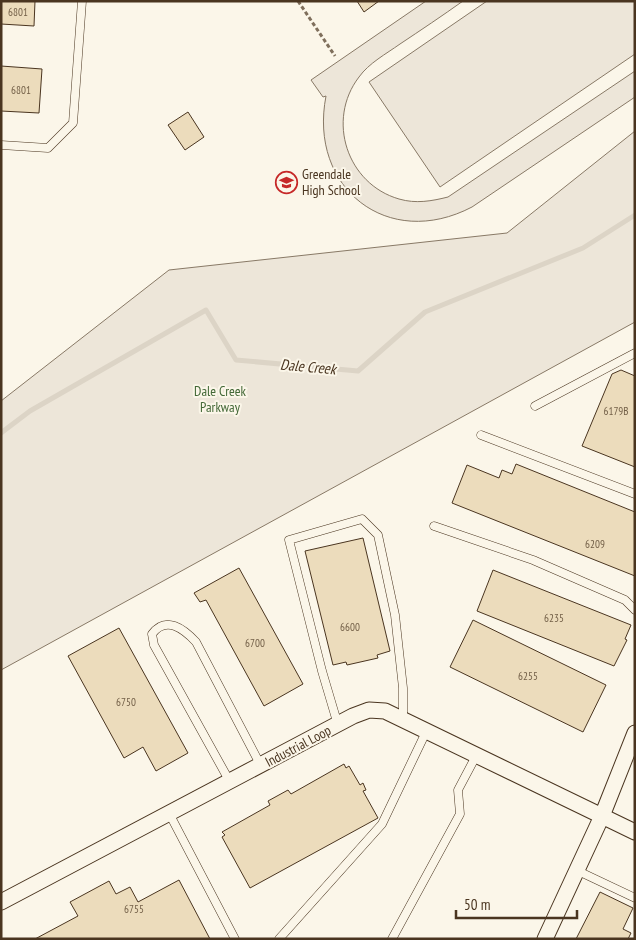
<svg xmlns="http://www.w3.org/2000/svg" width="636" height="940" font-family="'PT Sans Narrow',sans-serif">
<rect width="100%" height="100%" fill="#fbf6e9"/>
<g fill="#ede6d9" stroke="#887966">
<path d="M426 1H463C442 16 421 30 400 44 386 54 369 63 359 77 326 120 347 184 399 199 416 204 432 201 448 197L635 71V97L472 207C388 251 308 188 326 96L323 97 311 80Z"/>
<path d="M487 1H635V54L440 187 369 82Z"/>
<path d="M635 131V322L1 670V401L169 270 507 233Z"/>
</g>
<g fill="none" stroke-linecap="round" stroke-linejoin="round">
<path stroke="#dcd4c6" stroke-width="5" d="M1 433 30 411 206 310 236 360 358 371 425 312 583 248 635 215"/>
</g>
<g fill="#ecdcbc" stroke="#4a3520">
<path d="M1 1H35L34 26 1 24Z"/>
<path d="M357 1H379L364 12Z"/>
<path d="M1 66 42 69 39 113 1 111Z"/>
<path d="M188 112 204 137 185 150 168 125Z"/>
<path d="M621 370 635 376V467L582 446 612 374Z"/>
<path d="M516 464 635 512V576L452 503 467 465 499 478 502 470 512 474Z"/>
<path d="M363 538 390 651 377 655 378 658 347 665 346 662 333 665 305 551Z"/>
<path d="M239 568 303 684 264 706 206 600 200 602 194 593Z"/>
<path d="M493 570 631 625 625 639 627 640 614 666 477 611Z"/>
<path d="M473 620 606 685 583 732 450 667Z"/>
<path d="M119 628 188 753 156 771 143 747 124 758 68 656Z"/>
<path d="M344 764 346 768 349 766 360 785 363 783 366 790 363 791 378 818 250 888 222 837 225 835 222 832 270 805 268 801 288 790 291 794Z"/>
<path d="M179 880 210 939H35L78 916 70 902 109 881 116 894 130 887 138 902Z"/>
<path d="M600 892 633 908 623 929 631 933 628 939H576Z"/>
</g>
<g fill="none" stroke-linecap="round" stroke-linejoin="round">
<defs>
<g id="lane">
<path d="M1 145 48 148 73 123 82 1"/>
<path d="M535 406 635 353"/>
<path d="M481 435 635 494"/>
<path d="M434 526 533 560 625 600 635 610"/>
<path d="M338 725 322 671 289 540 362 519 378 535 395 615 403 688V721"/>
<path d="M230 782 154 645 152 634C166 615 184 629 196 642L261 766"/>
<path d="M170 815 235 939"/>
<path d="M576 870 635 898"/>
<path d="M279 939 382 824 426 732"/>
<path d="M392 939 460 814 458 790 476 756"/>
</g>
<g id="street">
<path d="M1 902 353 716 369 710 385 711 635 832"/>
<path d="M545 939 602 816 635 733"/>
</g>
</defs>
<use href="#lane" stroke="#4a3520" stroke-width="9"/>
<use href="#street" stroke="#4a3520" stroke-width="17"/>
<path stroke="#7f6f5c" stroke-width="3" stroke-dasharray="4 2.5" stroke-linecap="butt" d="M298 1 335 56"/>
<use href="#lane" stroke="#fbf6e9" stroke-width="8"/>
<use href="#street" stroke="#fbf6e9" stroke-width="15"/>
</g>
<defs>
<symbol id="school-ring" viewBox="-11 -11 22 22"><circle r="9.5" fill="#fbf6e9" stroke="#c62828" stroke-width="1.5"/><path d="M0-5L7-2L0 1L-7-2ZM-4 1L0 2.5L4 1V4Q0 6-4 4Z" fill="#c62828"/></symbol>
</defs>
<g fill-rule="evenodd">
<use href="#school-ring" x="274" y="170" width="25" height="25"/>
</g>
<g text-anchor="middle" stroke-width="4" stroke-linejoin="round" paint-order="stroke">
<g font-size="11" fill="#725f47">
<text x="18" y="16">6801</text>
<text x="21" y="94">6801</text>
<text x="616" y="415">6179B</text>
<text x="595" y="548">6209</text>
<text x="554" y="622">6235</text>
<text x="350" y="631">6600</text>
<text x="255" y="647">6700</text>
<text x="528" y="680">6255</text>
<text x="126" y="706">6750</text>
<text x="134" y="913">6755</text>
</g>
<g font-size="14" fill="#4a3520" stroke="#fbf6e9" text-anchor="start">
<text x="302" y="179">Greendale<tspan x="302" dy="16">High School</tspan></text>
</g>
<g font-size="14" fill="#436837" stroke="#fbf6e9">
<text x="220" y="396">Dale Creek<tspan x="220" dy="16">Parkway</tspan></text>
</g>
<g font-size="14" fill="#4a3520" stroke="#fbf6e9">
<text transform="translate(298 746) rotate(-28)" y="5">Industrial Loop</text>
</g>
<g font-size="15" font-style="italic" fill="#4a3520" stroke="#fbf6e9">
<text transform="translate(308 367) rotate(5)" y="5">Dale Creek</text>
</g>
</g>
<rect width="636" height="940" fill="none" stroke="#4a3520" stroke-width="5"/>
<path d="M456 910v8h121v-8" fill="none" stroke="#4a3520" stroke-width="2.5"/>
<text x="464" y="910" font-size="15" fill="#4a3520" stroke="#fbf6e9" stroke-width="4" paint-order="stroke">50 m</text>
</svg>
